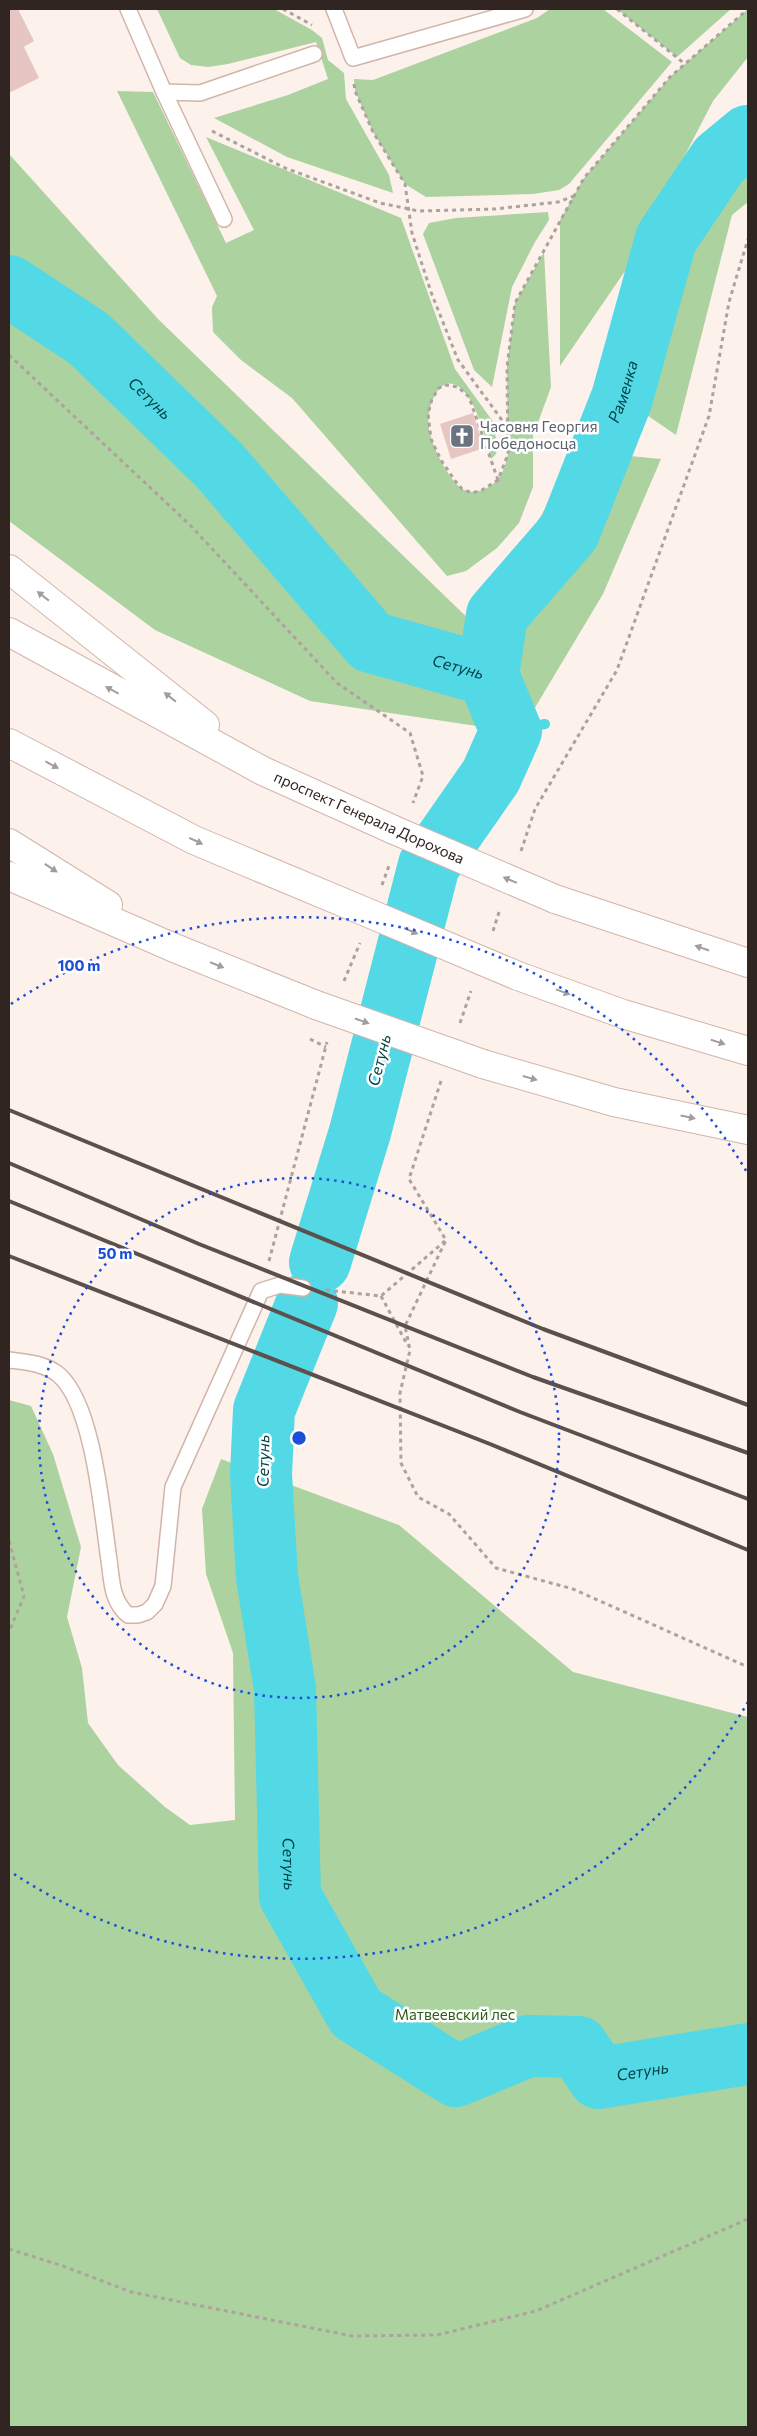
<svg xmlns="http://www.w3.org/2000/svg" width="757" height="2436" font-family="Commissioner,sans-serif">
<rect width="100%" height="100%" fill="#fdf1ec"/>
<g fill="#acd2a0">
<path d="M157 9H274L312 30 322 38 328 60 344 73 346 99 389 175 393 193 287 157 214 118 288 95 328 79 316 42 228 64 208 67 191 65 180 58Z"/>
<path d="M550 9H603L672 62 569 184 559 190 533 194 426 197 405 184 373 132 355 91 354 79 373 80 537 18Z"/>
<path d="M617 9H731L677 57Z"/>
<path d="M748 9V57L713 101 625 271 560 366V220L584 178 670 77Z"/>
<path d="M117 91 153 92 226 243 254 230 206 137 401 218 455 369 494 423 497 447 496 454 491 459C485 439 480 413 467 395 443 363 425 405 429 429 432 446 447 477 461 488 472 497 490 489 498 479 504 472 506 462 508 454L507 367 515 303 544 252 551 387 533 436V487L519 523 497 548 466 571 447 576 292 398 241 360 213 332 212 307 217 296Z"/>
<path d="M748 136V202L732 215 676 435 622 398 666 239 719 160Z"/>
<path d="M9 154 159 320 476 626 579 451 661 459 603 594 524 726 510 731 310 701 155 630 9 521Z"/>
<path d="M548 212 549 220 535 242 512 287 492 387 474 370 423 234 429 223 456 218Z"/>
<path d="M9 1400 31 1406 53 1454 81 1547 67 1617 82 1668 88 1723 118 1765 165 1807 190 1825 235 1820 233 1653 206 1574 202 1509 221 1459 399 1525 573 1672 748 1717V2427H9Z"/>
</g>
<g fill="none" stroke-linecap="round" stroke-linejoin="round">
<path stroke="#53d8e6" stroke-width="10" d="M511 731 545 724"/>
<g stroke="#53d8e6" stroke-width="62">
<path id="s1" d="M9 286 88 338 219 465 371 642 488 675 511 731 491 776 429 865 360 1132 320 1262"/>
<path id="s2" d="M488 675 497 615 569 532 622 398 666 239 719 160 748 136"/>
<path id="s3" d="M307 1303 264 1410 261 1474 267 1577 285 1689 290 1896 356 2013 456 2076 528 2046 578 2047 599 2078 748 2054"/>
</g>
</g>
<g fill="#e6c6c3">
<path d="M9 9H18L34 41 24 47 39 78 9 93Z"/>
<path d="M473 413 484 448 451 459 440 424Z"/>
</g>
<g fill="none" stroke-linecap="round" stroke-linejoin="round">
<defs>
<g id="lane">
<path d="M128 9 164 92 200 93 314 54"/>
<path d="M334 9 353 58 525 9"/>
<path d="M164 92 224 219"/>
<path d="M9 1360C25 1362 45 1363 59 1375 94 1406 102 1514 109 1560 112 1581 111 1600 128 1615H138L147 1612 155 1604 163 1586 173 1487 261 1291 280 1285 303 1288"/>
</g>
<g id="secondary">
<path d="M9 569 205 725"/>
<path d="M9 632 263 771 394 830"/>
<path d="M9 743 194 840 366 912"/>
<path d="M9 843 108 905"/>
<path d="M9 876 172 947 316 1005"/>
<path d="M555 899 748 963"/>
<path d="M518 976 623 1014 748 1051"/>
<path d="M483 1064 614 1102 748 1130"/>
</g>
</defs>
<use href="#lane" stroke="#d1b5aa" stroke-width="18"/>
<use href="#secondary" stroke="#d1b5aa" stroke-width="30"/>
<g stroke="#aea29e" stroke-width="3" stroke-dasharray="4 4" stroke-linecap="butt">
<path d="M283 9 312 25"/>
<path d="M617 9 685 64"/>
<path d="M354 84 355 91 373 132 405 184 412 233 431 292 458 360 507 427"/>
<path d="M212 131 285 168 380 203 419 211 495 209 558 202 574 196"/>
<path d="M9 355 190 525 337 683 410 733 423 776 413 803"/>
<path d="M498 480 469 397 458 387 445 385 439 388 432 399 428 414 431 439 441 460 456 482 462 489 472 493 482 490 498 480 508 454 507 367 515 303 584 178 670 77 748 9"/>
<path d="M521 851 535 809 617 670 709 416 729 302 748 239"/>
<path d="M382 885 390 863"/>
<path d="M493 931 500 909"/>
<path d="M344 981 360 943"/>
<path d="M460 1023 471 991"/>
<path d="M310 1039 326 1047"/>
<path d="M441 1081 409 1179 446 1240 405 1326 410 1350 400 1393 401 1463 418 1497 449 1514 496 1568 573 1589 748 1667"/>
<path d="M269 1261 327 1042"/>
<path d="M326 1290 381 1296 445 1241"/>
<path d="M381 1296 408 1346"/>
<path d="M9 1541 24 1596 9 1632"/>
<path d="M9 2249 63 2266 131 2292 352 2336 437 2335 536 2311 748 2219"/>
</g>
<use href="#lane" stroke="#fff" stroke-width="15"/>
<use href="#secondary" stroke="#fff" stroke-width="28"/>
<g stroke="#5b504c" stroke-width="4">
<path d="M9 1110 543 1329 748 1405"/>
<path d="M9 1163 199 1244 533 1377 748 1453"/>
<path d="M9 1201 520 1412 748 1499"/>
<path d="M9 1256 490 1444 748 1550"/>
</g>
<defs>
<g id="secondary-bridge">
<path d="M394 830 555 899"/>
<path d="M366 912 518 976"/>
<path d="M316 1005 483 1064"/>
</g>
</defs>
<use href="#secondary-bridge" stroke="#d1b5aa" stroke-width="30" stroke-linecap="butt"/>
<use href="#secondary-bridge" stroke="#fff" stroke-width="28"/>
</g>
<defs><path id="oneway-solid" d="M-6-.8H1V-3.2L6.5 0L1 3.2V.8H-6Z" transform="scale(1.25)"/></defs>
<g fill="#a29d9b">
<use href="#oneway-solid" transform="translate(43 596) rotate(-142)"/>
<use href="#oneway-solid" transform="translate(112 690) rotate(-152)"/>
<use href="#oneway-solid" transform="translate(170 697) rotate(-142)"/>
<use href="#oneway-solid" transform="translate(52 765) rotate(28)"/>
<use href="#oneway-solid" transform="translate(196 841) rotate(25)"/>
<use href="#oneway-solid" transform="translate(51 868) rotate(33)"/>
<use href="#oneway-solid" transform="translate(510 880) rotate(-157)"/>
<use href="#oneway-solid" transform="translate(411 931) rotate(23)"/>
<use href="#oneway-solid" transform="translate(702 948) rotate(-161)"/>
<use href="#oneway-solid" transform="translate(217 965) rotate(22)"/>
<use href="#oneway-solid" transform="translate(563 992) rotate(20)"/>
<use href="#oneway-solid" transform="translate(362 1021) rotate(19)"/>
<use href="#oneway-solid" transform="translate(718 1042) rotate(17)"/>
<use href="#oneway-solid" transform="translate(530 1078) rotate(16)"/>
<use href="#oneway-solid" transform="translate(688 1117) rotate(12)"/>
</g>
<g fill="none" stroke="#1d4ed8" stroke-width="2.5" stroke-dasharray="2.5 5">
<circle cx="299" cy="1438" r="260"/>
<path d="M748 1702A521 521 0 0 1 11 1872M11 1004A521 521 0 0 1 748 1174"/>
</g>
<defs>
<symbol id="church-square" viewBox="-11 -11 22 22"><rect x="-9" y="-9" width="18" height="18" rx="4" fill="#6b7280" stroke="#fff"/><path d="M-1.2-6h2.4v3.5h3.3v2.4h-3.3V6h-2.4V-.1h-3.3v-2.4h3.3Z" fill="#fff"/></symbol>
</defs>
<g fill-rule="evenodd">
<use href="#church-square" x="448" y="422" width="28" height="28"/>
</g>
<g text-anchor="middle" stroke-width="5" stroke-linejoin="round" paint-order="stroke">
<g font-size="15" fill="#5b616d" stroke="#fff" text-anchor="start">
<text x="480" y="432">Часовня Георгия<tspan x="480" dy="17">Победоносца</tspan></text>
</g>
<g font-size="15" fill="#302521" stroke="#fff">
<text transform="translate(369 818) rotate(24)" y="5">проспект Генерала Дорохова</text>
</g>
<g font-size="15" fill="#2b5e16" stroke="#fff">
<text x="455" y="2020">Матвеевский лес</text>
</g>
<g font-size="16" font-style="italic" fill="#024348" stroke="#fff">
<text dy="6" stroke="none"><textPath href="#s2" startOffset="321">Раменка</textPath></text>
<text dy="6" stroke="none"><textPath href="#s1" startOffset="181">Сетунь</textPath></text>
<text dy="6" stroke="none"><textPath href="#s1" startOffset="601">Сетунь</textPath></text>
<text transform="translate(379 1060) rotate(-76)" y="6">Сетунь</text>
<text transform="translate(263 1461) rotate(-89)" y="6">Сетунь</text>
<text dy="6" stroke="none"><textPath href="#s3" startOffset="571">Сетунь</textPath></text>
<text dy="6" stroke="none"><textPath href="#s3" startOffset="1065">Сетунь</textPath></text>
</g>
</g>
<circle cx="299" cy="1438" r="8" fill="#1d4ed8" stroke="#fff" stroke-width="2.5"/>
<g font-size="15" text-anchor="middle" font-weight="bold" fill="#1d4ed8" stroke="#fff" stroke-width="5" stroke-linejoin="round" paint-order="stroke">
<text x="79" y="971">100 m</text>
<text x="115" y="1259">50 m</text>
</g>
<rect width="757" height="2436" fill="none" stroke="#302521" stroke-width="20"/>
</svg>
